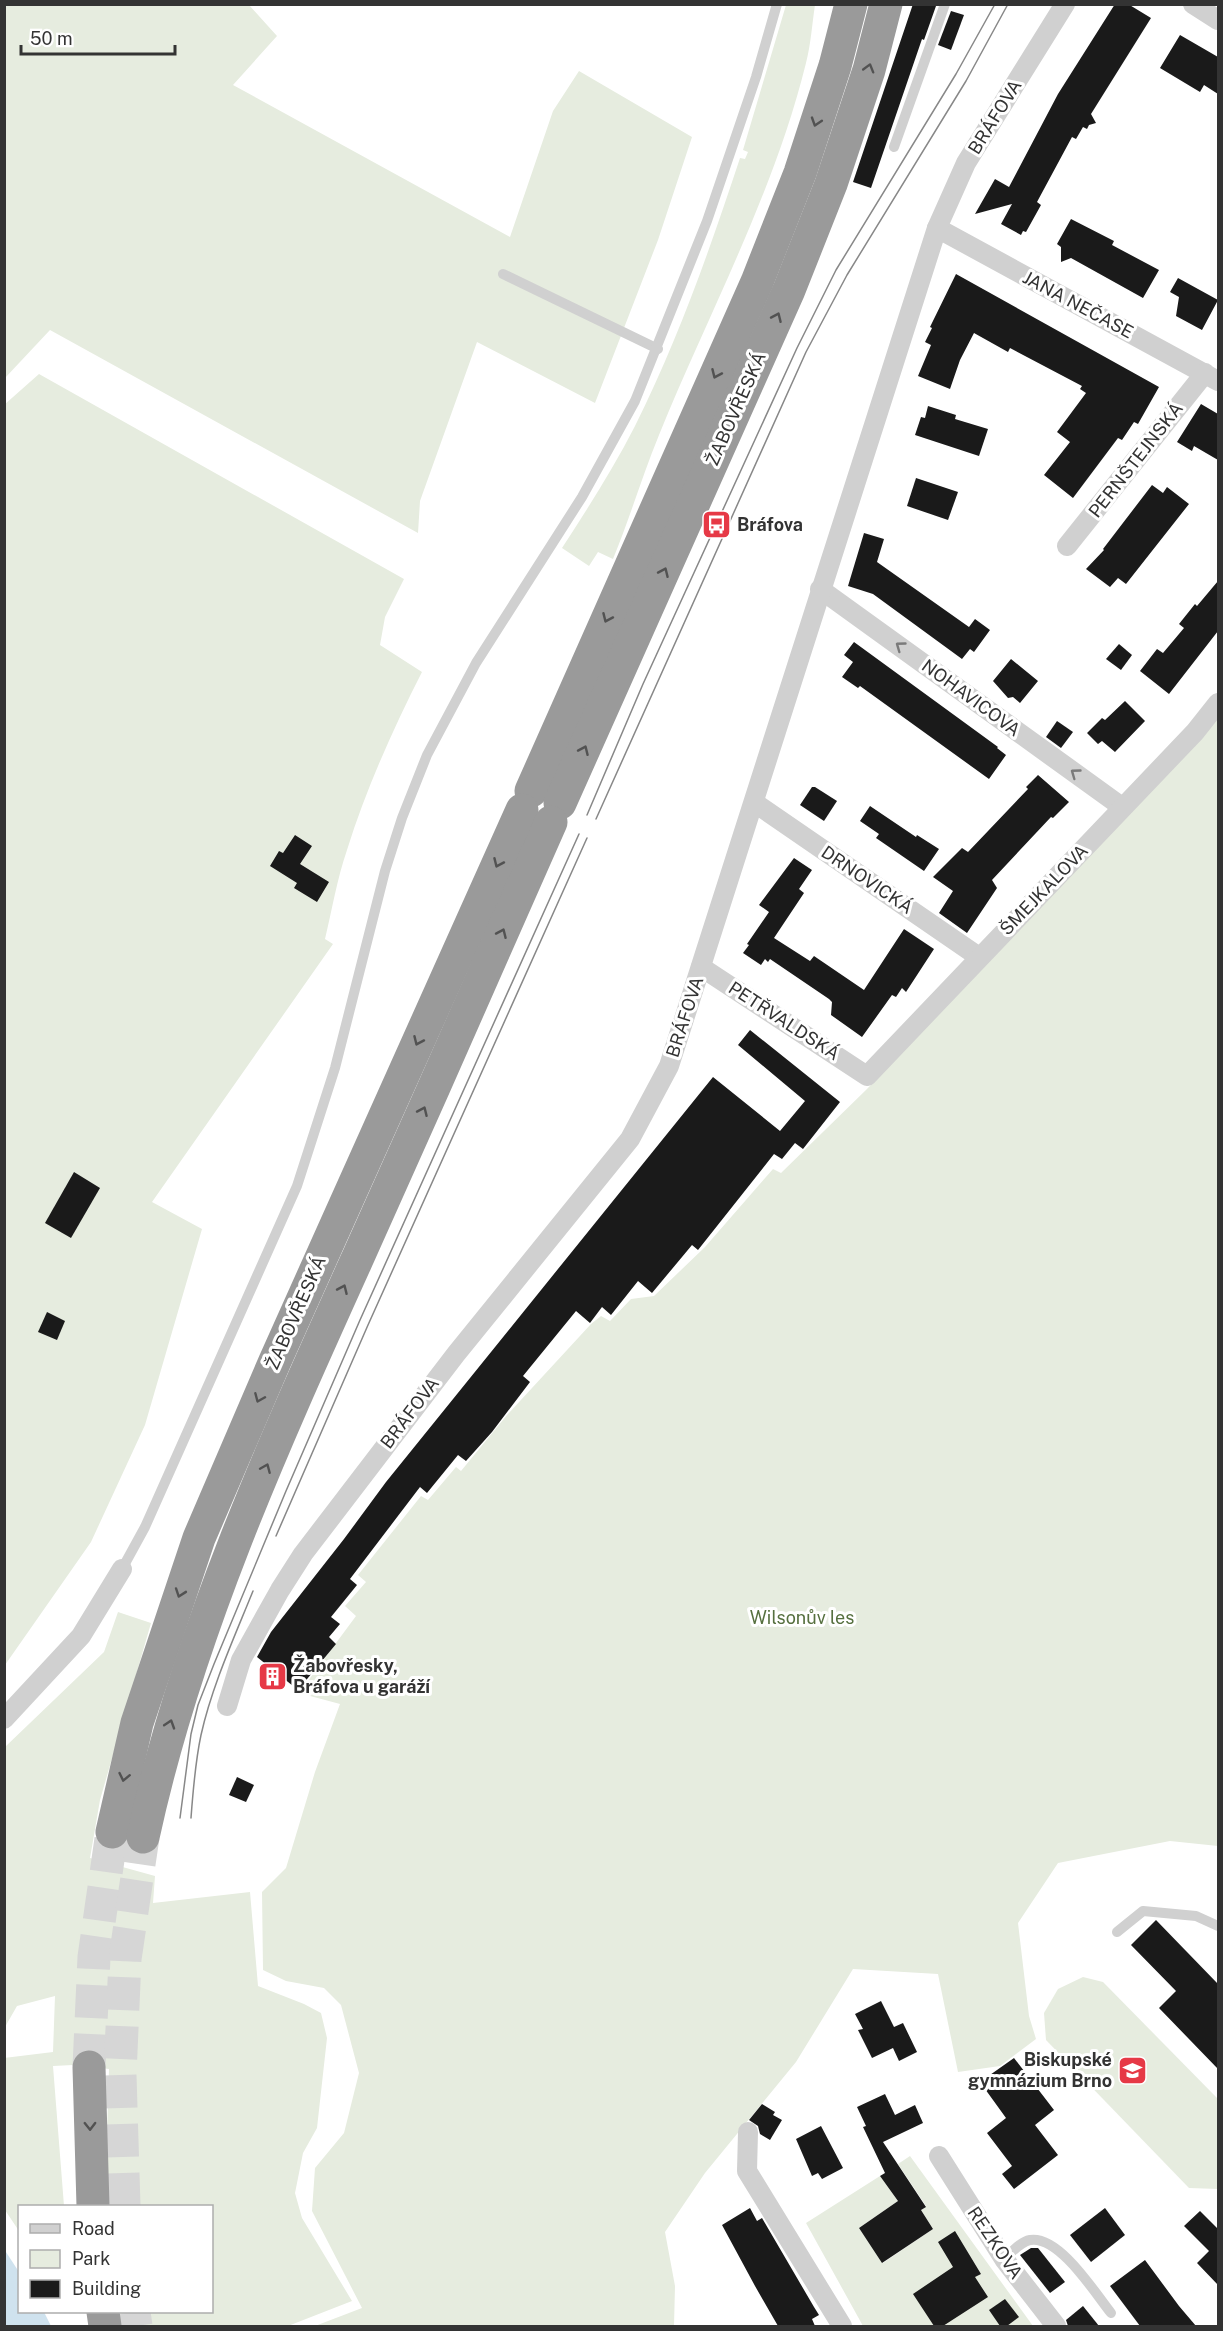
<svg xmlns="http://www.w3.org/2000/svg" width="1223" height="2331" font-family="'Public Sans',sans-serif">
<rect width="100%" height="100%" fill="#fff"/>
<g fill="#e6ecdf">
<path d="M5 5H249L277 36 233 85 510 237 553 111 579 71 692 137 658 240 595 403 477 342 420 501 418 533 50 330 5 378Z"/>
<path d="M786 5H815C812 24 811 44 806 63 774 193 709 312 659 435 642 476 630 518 613 559L598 552 589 566 562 548C588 508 613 469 635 426 678 340 710 249 740 158L745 159 748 152 743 150Z"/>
<path d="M39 374 404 579 385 617 380 645 422 672C393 729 366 789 347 850 337 879 332 910 325 939L333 944 152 1202 202 1229 145 1425 91 1542 5 1665 4 405Z"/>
<path d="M1218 716V1846L1170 1841 1058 1863 1018 1923 1029 2016 1036 2039 1000 2066 958 2072 938 1974 853 1969 796 2062 705 2173 665 2232 675 2286 674 2326H315L362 2308 312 2211 315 2168 344 2133 359 2073 341 2005 324 1988 286 1981 263 1970 262 1892 286 1868 315 1772 340 1704 299 1693 356 1616 345 1606 366 1582 358 1575 421 1496 428 1500 456 1467 461 1471 507 1415 591 1324 601 1316 610 1321 631 1299 654 1296 705 1247 773 1169 781 1173 867 1089 1201 738Z"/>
<path d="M118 1612 151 1623 100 1800 90 1858 155 1876 153 1903 250 1892 258 1986 304 2004 321 2013 327 2038 317 2128 303 2153 295 2193 302 2218 352 2301 288 2326H122L120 2312H212V2206H109L107 2133 109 2069 73 2065 53 2066 64 2206H20L19 2231 5 2210 4 2058 53 2052 55 1996 17 2006 5 2027V1747L104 1652Z"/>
<path d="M1083 1977 1103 1982 1218 2099V2189L1189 2188 1046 2040 1044 2013 1058 1989Z"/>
<path d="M910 2156 1033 2326H863L806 2223 880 2176 898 2201 859 2228 883 2263 933 2229 921 2210 926 2206 898 2164Z"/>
</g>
<path fill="#cfe2ee" d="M4 2249 19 2272 20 2312H44L51 2326H5Z"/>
<g fill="#1a1a1a">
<path d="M913 4 936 6 924 40 922 39 871 188 853 182Z"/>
<path d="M1115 4H1128L1151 18 1091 114 1096 123 1089 125 1087 129 1083 127 1076 139 1072 137 1037 202 1041 205 1026 232 1023 231 1021 235 1001 224 1012 204 975 214 995 179 1009 187 1058 94Z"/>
<path d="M951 11 964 15 951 50 938 45Z"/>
<path d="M1180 35 1218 57V94L1204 85 1200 92 1160 68Z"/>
<path d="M1071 219 1114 241 1112 245 1159 270 1143 298 1071 258 1061 262V247L1057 244Z"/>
<path d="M956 274 1159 387 1138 424 1134 422 1122 440 1118 438 1073 498 1044 475 1070 442 1057 432 1086 393 1080 389 1082 386 1010 348 1008 352 974 333 960 360 950 389 918 376 931 345 925 342 932 328 930 327Z"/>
<path d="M1178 278 1218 300 1202 330 1176 316 1179 297 1170 292Z"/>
<path d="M1201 404 1218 414V460L1194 446 1192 451 1177 442Z"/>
<path d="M928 406 956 415 955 419 988 429 979 456 915 435 921 417 925 418Z"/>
<path d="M916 478 958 492 948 520 907 506Z"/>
<path d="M1152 485 1163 493 1167 487 1189 504 1126 584 1118 578 1110 587 1086 569 1104 550 1103 549Z"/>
<path d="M864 533 884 539 877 562 969 627 975 619 990 630 974 652 970 649 962 659 873 594 848 586Z"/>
<path d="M1218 581V631L1169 694 1140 671 1157 649 1163 653 1184 628 1179 624 1195 604 1197 606Z"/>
<path d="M854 642 998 747 997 748 1006 755 989 779 860 686 858 688 842 677 853 662 844 655Z"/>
<path d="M1119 644 1132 655 1121 670 1106 659Z"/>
<path d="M1011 659 1038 681 1020 703 1013 697 1008 698 993 681Z"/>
<path d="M1125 701 1145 721 1115 752 1102 741 1098 744 1087 733 1102 718 1105 720Z"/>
<path d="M1057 721 1073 732 1061 748 1046 737Z"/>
<path d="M1038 775 1069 802 1053 818 1051 817 992 880 997 888 967 933 939 913 953 891 933 877 962 848 968 852 1028 789 1026 787Z"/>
<path d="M812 787H815L837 801 824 821 800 805Z"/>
<path d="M870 806 916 837 917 835 939 849 924 871 876 838 879 834 860 821Z"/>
<path d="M295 835 312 846 300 864 329 882 317 902 294 888 297 883 270 866 279 851 283 853Z"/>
<path d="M794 858 812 870 799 889 804 893 774 938 810 961 814 956 864 990 904 929 934 949 906 992 902 988 896 997 892 995 862 1037 831 1015 832 1002 829 999 770 959 768 962 765 959 761 965 743 953 749 945 747 944 769 912 759 905Z"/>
<path d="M750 1030 840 1102 803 1149 795 1143 782 1159 774 1154 698 1250 692 1245 652 1293 638 1281 611 1315 602 1307 590 1323 576 1311 523 1376 530 1382 492 1432 466 1461 458 1455 427 1493 420 1487 350 1579 357 1585 331 1617 340 1624 329 1637 336 1644 298 1690 257 1657 271 1632 344 1539 386 1482 713 1077 780 1131 805 1101 738 1045Z"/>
<path d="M74 1172 100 1188 71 1238 45 1223Z"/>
<path d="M47 1312 65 1321 57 1340 38 1332Z"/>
<path d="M237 1777 254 1785 246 1802 229 1795Z"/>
<path d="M1156 1920 1218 1984V2069L1159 2008 1176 1991 1131 1945Z"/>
<path d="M881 2001 894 2027 903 2023 917 2052 899 2061 893 2048 872 2058 858 2030 863 2029 855 2014Z"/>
<path d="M1014 2058 1054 2110 1035 2125 1058 2155 1014 2189 1002 2174 1012 2166 987 2133 1006 2118 980 2082Z"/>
<path d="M885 2094 895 2115 915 2105 923 2123 883 2142 926 2207 921 2210 933 2229 882 2263 859 2228 898 2201 880 2176 885 2173 863 2127 866 2126 857 2107Z"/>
<path d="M762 2104 775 2112 773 2115 782 2120 770 2140 760 2134 758 2126 749 2120Z"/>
<path d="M821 2126 843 2168 822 2179 818 2173 812 2176 796 2139Z"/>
<path d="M750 2208 757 2221 762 2218 814 2307 819 2315 812 2319 815 2326H778L755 2286 722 2225Z"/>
<path d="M1105 2208 1125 2235 1091 2262 1070 2235Z"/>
<path d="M1200 2211 1218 2229V2285L1197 2263 1209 2251 1184 2226Z"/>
<path d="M955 2231 981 2274 975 2277 988 2297 943 2326H934L913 2294 953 2267 938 2242Z"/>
<path d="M1031 2248H1038L1065 2282 1050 2293 1020 2255Z"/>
<path d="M1145 2260 1179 2306 1196 2326H1140L1110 2286Z"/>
<path d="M1005 2299 1019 2317 1007 2326H1000L989 2310Z"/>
<path d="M1083 2306 1099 2326H1068L1066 2320Z"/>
</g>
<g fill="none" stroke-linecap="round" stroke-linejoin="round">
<g stroke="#d6d6d6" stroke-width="33" stroke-dasharray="33 16" stroke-linecap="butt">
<path d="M89 2067 94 1957 112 1832"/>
<path d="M124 2206 120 2075 125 1959 143 1837"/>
<path d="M134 2312 136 2326"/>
</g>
<g stroke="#d0d0d0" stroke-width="10">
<path d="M894 147 945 4"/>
<path d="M503 274 658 349"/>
<path d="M122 1569 145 1527 297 1186 335 1068 385 871 402 818 427 755 476 663 582 497 635 401 707 221 756 77 777 4"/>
<path d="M1117 1932 1143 1911 1196 1916 1218 1926"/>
<path d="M1004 2259C1012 2252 1020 2242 1030 2240 1059 2235 1095 2293 1111 2313"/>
</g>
<g stroke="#d0d0d0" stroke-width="20">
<path d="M1193 4 1218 20"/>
<path d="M937 228 1218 381"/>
<path d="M1067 546 1205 373"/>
<path d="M820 589 1122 807"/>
<path d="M755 803 979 957"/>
<path d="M701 967 867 1076 1195 732 1218 703"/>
<path d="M227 1706 241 1660 280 1590 303 1554 456 1354 630 1139 669 1066 937 228 966 163 1065 4"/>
<path d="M4 1719 81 1636 122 1569"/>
<path d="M748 2132 747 2171 842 2326"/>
<path d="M939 2156 1004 2259 1056 2326"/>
</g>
<g stroke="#9a9a9a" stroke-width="33">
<path d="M531 791 757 282 800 173 835 66 851 4"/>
<path d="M560 803 789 290 831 184 869 70 886 4"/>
<path d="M112 1832 137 1723 199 1538 275 1361 522 810"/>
<path d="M143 1837C187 1634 274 1443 359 1255 424 1111 487 967 551 822"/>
<path d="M89 2067 93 2206"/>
<path d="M103 2312 105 2326"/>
</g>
<g stroke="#888" stroke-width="1.5">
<path d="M587 815 643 684 797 348 836 270 956 74 995 4"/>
<path d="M596 819 806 352 847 275 966 81 1008 4"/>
<path d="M276 1536 368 1325 587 838"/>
<path d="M180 1818 191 1734 198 1705 214 1664 286 1491 360 1320 579 834"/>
<path d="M191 1818C193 1791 195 1763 201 1735 212 1686 234 1638 253 1591"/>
</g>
</g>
<defs><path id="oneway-chevron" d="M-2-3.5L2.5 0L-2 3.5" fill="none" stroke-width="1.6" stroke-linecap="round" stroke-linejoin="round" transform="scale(1.5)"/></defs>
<g stroke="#525252">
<use href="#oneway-chevron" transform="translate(869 68) rotate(-74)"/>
<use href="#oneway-chevron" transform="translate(816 122) rotate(108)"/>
<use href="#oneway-chevron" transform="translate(777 317) rotate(-66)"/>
<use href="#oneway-chevron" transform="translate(716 374) rotate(114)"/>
<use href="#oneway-chevron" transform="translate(664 572) rotate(-66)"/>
<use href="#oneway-chevron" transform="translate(607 618) rotate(114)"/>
<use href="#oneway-chevron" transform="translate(584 750) rotate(-66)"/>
<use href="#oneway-chevron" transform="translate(498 863) rotate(114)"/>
<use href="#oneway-chevron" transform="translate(502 933) rotate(-66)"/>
<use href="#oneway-chevron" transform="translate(418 1041) rotate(114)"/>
<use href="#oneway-chevron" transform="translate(423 1111) rotate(-66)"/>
<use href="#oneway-chevron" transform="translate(343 1289) rotate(-66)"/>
<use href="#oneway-chevron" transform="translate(259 1398) rotate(113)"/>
<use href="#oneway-chevron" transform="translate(266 1468) rotate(-67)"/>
<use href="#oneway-chevron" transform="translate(180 1593) rotate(109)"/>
<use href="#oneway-chevron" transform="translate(170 1724) rotate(-72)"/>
<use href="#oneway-chevron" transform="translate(124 1777) rotate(102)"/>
<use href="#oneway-chevron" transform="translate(90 2126) rotate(89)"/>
</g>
<g stroke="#7a7a7a">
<use href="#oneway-chevron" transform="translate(900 646) rotate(-144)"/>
<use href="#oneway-chevron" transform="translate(1075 773) rotate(-144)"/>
</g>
<defs>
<symbol id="bus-square" viewBox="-11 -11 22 22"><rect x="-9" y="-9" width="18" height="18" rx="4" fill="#e63946" stroke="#fff"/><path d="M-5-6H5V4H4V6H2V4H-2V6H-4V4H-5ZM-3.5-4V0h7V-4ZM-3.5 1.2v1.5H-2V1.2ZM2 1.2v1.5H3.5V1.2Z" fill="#fff"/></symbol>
<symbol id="building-square" viewBox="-11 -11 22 22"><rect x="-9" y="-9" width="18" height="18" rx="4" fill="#e63946" stroke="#fff"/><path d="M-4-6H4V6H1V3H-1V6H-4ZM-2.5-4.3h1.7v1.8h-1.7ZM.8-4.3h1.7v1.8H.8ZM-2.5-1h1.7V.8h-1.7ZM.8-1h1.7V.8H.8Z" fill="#fff"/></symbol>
<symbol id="school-square" viewBox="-11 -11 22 22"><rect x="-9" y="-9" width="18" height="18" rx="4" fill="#e63946" stroke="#fff"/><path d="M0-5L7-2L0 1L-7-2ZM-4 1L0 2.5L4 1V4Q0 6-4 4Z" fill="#fff"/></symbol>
</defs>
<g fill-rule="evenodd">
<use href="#bus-square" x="700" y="508" width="33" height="33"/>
<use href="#building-square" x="256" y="1660" width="33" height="33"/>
<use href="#school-square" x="1116" y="2054" width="33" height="33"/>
</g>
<g text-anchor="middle" stroke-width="6" stroke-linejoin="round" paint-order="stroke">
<g font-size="18" fill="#333" stroke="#fff">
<text transform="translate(995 117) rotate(-58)" y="6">BRÁFOVA</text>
<text transform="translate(1078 305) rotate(28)" y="6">JANA NEČASE</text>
<text transform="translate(736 409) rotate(-66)" y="6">ŽABOVŘESKÁ</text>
<text transform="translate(1136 460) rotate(-52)" y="6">PERNŠTEJNSKÁ</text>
<text transform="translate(971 698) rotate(36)" y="6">NOHAVICOVA</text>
<text transform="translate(867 880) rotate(34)" y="6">DRNOVICKÁ</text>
<text transform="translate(1044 890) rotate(-46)" y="6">ŠMEJKALOVA</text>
<text transform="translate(685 1017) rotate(-72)" y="6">BRÁFOVA</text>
<text transform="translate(784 1021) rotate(33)" y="6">PETŘVALDSKÁ</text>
<text transform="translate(296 1313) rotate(-66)" y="6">ŽABOVŘESKÁ</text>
<text transform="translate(410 1413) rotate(-53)" y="6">BRÁFOVA</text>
<text transform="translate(995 2243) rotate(56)" y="6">REZKOVA</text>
</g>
<g font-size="18" font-weight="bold" fill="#333" stroke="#fff" text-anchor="start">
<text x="737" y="531">Bráfova</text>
<text x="293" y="1672">Žabovřesky,<tspan x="293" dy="21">Bráfova u garáží</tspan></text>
<text x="1112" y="2066" text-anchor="end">Biskupské<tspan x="1112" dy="21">gymnázium Brno</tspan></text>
</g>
<g font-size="18" fill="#56703f" stroke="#fff">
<text x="802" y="1624">Wilsonův les</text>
</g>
</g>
<rect width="1223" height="2331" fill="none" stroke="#333333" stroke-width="12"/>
<rect x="18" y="2205" width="195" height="108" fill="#ffffff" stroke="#adadad" stroke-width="1.5"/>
<rect x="30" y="2224" width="30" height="9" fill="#d0d0d0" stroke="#adadad" stroke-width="1.5"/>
<text x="72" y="2235" font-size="18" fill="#333333">Road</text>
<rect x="30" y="2250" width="30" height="18" fill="#e6ecdf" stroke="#adadad" stroke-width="1.5"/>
<text x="72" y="2265" font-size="18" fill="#333333">Park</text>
<rect x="30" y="2280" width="30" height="18" fill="#1a1a1a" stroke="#adadad" stroke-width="1.5"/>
<text x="72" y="2295" font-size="18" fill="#333333">Building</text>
<path d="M21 45v9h154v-9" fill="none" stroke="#333333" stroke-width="3"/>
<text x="30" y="45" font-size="18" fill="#333333" stroke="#ffffff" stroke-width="4.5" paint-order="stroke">50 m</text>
</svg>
